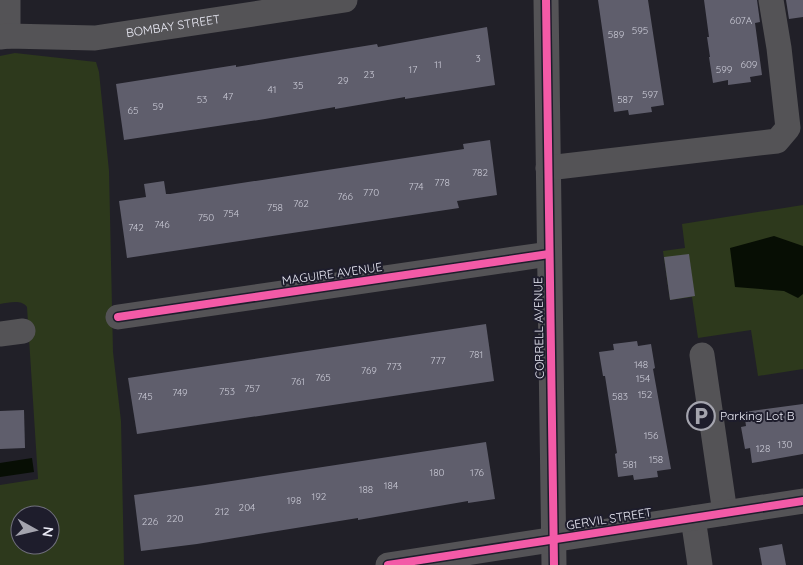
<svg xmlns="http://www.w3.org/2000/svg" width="803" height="565" font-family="Quicksand,sans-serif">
<rect width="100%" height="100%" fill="#212028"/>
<g fill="#2d391c" fill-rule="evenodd">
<path d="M15 53 96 62 99 72 109 171 113 352 121 421 124 565H0V485L38 479 27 307C21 299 9 303 0 304V56ZM20 515H50V545H20Z"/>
<path d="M803 205V369L758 376 751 330 698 338 692 297 670 300 663 251 685 248 682 224Z"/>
</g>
<g fill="#070e04">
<path d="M774 236 803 246V294L798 298 784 291 735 287 730 248Z"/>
<path d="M32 458 34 472 0 477V463Z"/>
</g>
<g fill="#5f5e6c">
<path d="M598 0H648L664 105 651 107 652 112 629 115 628 110 614 112Z"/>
<path d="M704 0H757L760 22 755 23 762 75 750 77 751 82 728 85V80L713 83 709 57H710L707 37H709Z"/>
<path d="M786 0H803V17L789 19Z"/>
<path d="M487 27 495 85 405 99V97L335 109V107L265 119 124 140 116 84 236 65V67L377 44 378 47Z"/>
<path d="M490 140 497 195 457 201 459 208 127 258 119 201 146 197 144 184 164 181 166 194H170L464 149 463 144Z"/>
<path d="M689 254 695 296 670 300 664 257Z"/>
<path d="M486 324 494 381 137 434 128 378Z"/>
<path d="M637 341 638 346 651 344 655 368 653 369 671 469 657 471 658 477 634 480 633 475 618 477 615 454 617 453 605 376H603L599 352 614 350 613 344Z"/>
<path d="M803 404V454L752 463 750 448 745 449 741 427 746 426 744 412Z"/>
<path d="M24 410 25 448 0 449V411Z"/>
<path d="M486 442 495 499 468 503V501L358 520V518L197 544 141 551 134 495 205 485Z"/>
<path d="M782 544 786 565H762L759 548Z"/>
</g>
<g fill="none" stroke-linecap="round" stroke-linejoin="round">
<g stroke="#545356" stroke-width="25">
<path d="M8 0V36"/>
<path d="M546 0 554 565"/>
<path id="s1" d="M0 37 8 36 95 38 345 0"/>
<path d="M548 168 777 141 788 128 779 48 771 0"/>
<path d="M118 317 549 254"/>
<path d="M0 334 23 331"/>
<path d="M702 355 725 513"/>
<path d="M693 518 700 565"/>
<path d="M388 565 803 501"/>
</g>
<defs>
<g id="cycleway">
<path d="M546 0 554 565"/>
<path d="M118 317 549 254"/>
<path d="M388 565 803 501"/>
</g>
</defs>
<use href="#cycleway" stroke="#1e1d2c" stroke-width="11"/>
<use href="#cycleway" stroke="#f35aa7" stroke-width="8"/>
</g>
<defs>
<symbol id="parking-ring" viewBox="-11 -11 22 22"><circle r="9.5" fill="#1e1d2c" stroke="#a4a4ae" stroke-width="1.5"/><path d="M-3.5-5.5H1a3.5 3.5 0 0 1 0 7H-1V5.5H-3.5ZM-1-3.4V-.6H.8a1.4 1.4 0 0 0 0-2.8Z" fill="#a4a4ae"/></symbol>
</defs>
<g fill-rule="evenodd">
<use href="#parking-ring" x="685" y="400" width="32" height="32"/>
</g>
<g text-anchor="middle" stroke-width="4" stroke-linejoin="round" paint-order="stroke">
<g font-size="10" fill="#c8c8d4">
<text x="741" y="24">607A</text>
<text x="640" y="34">595</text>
<text x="616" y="38">589</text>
<text x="478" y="62">3</text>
<text x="438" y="68">11</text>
<text x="749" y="68">609</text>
<text x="413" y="73">17</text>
<text x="724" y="73">599</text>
<text x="369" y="78">23</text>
<text x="343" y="84">29</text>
<text x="298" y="89">35</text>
<text x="272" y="93">41</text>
<text x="650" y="98">597</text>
<text x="228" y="100">47</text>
<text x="202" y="103">53</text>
<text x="625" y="103">587</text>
<text x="158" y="110">59</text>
<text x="133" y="114">65</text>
<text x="480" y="176">782</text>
<text x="442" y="186">778</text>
<text x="416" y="190">774</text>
<text x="371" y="196">770</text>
<text x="345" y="200">766</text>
<text x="301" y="207">762</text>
<text x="275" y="211">758</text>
<text x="231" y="217">754</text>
<text x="206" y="221">750</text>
<text x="162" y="228">746</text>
<text x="136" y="231">742</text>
<text x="476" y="358">781</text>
<text x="438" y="364">777</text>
<text x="641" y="368">148</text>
<text x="394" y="370">773</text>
<text x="369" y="374">769</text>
<text x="323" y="381">765</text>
<text x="643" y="382">154</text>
<text x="298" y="385">761</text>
<text x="252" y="392">757</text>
<text x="227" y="395">753</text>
<text x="180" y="396">749</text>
<text x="645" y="398">152</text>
<text x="145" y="400">745</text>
<text x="620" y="400">583</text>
<text x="651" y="439">156</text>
<text x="785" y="448">130</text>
<text x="763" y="452">128</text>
<text x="656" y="463">158</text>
<text x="630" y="468">581</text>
<text x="437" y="476">180</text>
<text x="477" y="476">176</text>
<text x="391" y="489">184</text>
<text x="366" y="493">188</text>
<text x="319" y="500">192</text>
<text x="294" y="504">198</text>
<text x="247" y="511">204</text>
<text x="222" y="515">212</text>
<text x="175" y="522">220</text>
<text x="150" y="525">226</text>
</g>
<g font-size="12" fill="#ebebf6" stroke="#1e1d2c">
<text dy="4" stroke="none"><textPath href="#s1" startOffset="174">BOMBAY STREET</textPath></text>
<text transform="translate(332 274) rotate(-8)" y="4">MAGUIRE AVENUE</text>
<text transform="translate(539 328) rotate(-91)" y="4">CORRELL AVENUE</text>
<text transform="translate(609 519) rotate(-9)" y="4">GERVIL STREET</text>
</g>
<g font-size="12" fill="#ebebf6" stroke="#1e1d2c" text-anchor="start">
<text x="720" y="420">Parking Lot B</text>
</g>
</g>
<g transform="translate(35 530) rotate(98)"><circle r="24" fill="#1e1d2c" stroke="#706f7d"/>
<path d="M0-4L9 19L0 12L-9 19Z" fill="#a4a4ae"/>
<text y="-8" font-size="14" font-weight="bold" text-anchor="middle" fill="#ebebf6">N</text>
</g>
</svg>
